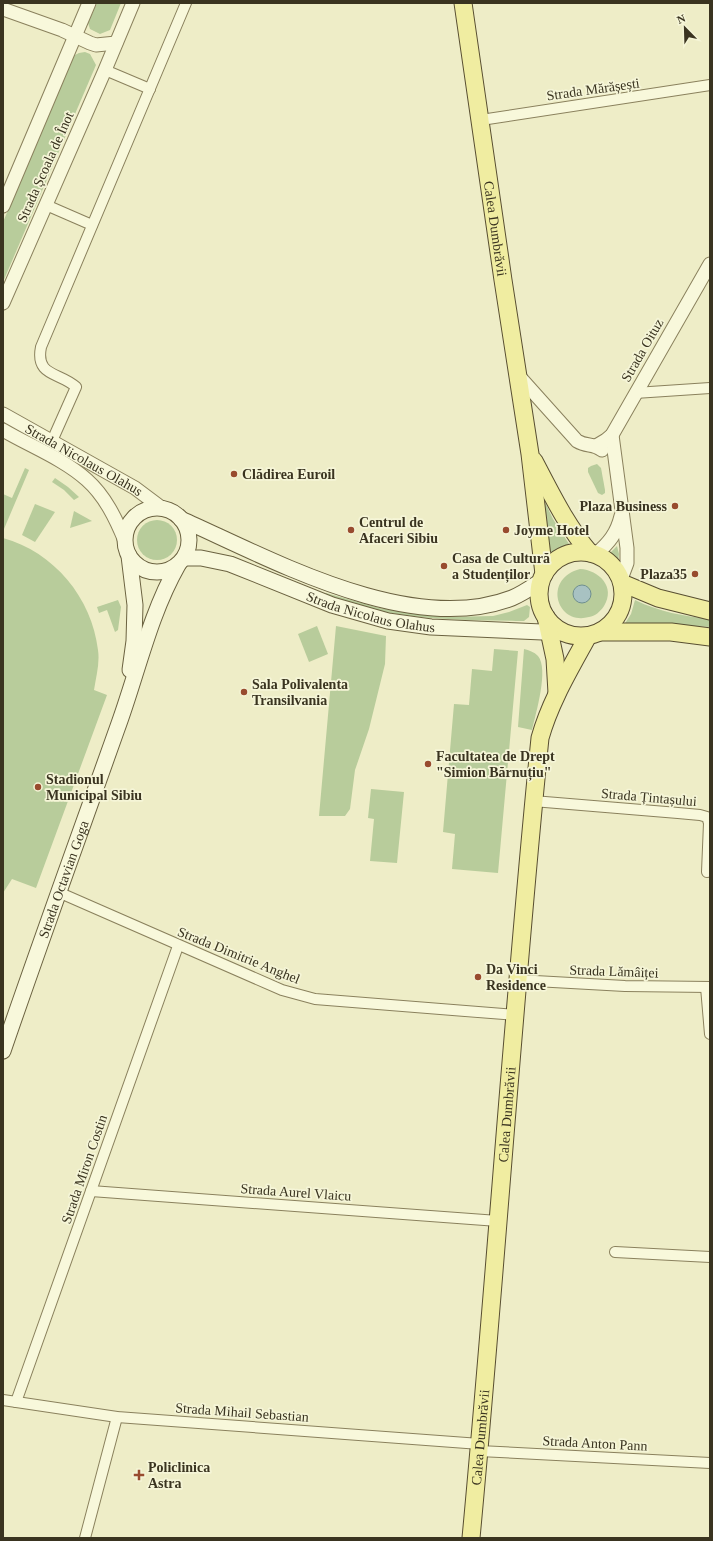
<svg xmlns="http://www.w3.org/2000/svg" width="713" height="1541" font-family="'Times New Roman',serif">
<rect width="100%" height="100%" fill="#eeedc7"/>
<g fill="#b8cc9b">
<path d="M97 3H121L110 30 100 34 90 29 88 23Z"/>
<path d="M85 52 90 54 96 65 3 282V222L73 56 79 53Z"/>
<path d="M597 464 601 468 605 490V493L602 495 598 493 588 472V468L591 466Z"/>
<path d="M25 468 29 470 4 529H3V494L12 498Z"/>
<path d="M55 478 68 487 79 497 74 500 64 490 52 482Z"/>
<path d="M543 498 553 519 571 547V549L551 556Z"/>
<path d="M35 504 55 512 35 542 22 535Z"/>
<path d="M74 511 92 521 70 528Z"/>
<circle cx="157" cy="540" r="20"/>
<path d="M3 538C54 552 92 598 98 650 100 663 96 677 94 690L107 695 36 888 12 879 3 893Z"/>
<path d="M617 546 619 554 618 563 616 564 607 556Z"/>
<path d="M580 569C599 570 616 587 604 606 600 612 595 616 589 617 557 626 542 579 580 569Z"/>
<path d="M326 593 379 608 417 614 448 617 493 616 509 612 527 605 530 607 529 617 524 621H516C470 620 424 620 379 611 361 607 343 600 326 594Z"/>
<path d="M118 600 121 607 118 630 115 632 107 610 99 613 97 607Z"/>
<path d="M635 600C660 612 683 616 710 619V627L664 624 624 625 631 614Z"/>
<path d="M317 626 328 654 309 662 298 634Z"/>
<path d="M336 626 386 636 385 664 369 729 355 770 350 809 345 816H319Z"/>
<path d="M494 649 518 651 498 873 452 869 455 834 443 832 454 704 469 705 472 669 492 671Z"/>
<path d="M524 649C529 650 534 652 538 656 549 669 536 713 532 730L518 727Z"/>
<path d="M371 789 404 792 397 863 370 861 374 819 368 818Z"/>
</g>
<circle fill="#a8c2c2" stroke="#6f8f90" cx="582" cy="594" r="9"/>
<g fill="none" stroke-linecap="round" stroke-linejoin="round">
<defs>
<g id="minor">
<path d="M105 70 150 89"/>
<path d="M481 120 710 85"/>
<path d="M46 205 92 225"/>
<path d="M635 393 710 388"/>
<path d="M52 441 76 387C60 372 35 377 41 347L186 3"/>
<path d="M533 801 678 813 700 815 707 817 709 823 707 872"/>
<path d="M58 892 282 990 315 999 515 1015"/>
<path d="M517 980 625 986 710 987"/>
<path d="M706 987 710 1034"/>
<path d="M91 1191 498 1221"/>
<path d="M615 1252 710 1257"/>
<path d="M3 1400 117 1417 480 1444"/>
<path d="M16 1402 178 946"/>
<path d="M479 1451 710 1463"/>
<path d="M85 1538 117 1417"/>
</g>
<g id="tertiary">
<path d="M3 9 62 30 90 43 96 45 116 43"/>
<path d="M3 206 89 3"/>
<path d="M3 303 105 70 133 3"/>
<path d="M517 374 577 441C587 447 593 443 602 450"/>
<path id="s1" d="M3 414 135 488 163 509"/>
<path d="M3 430C30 446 64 459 87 480 105 496 116 519 125 541"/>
<path d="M612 435 627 548V563L621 579"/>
<path d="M596 446 606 440 612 435 710 264"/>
<path d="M596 554C609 543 617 533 621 516"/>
</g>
<g id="secondary">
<circle cx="157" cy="540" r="32"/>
<path d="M181 519C273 560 411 637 512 598 522 594 532 587 541 581"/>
<path d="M129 556 135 605 134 641 130 670"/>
<path id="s2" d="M184 558H201L230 564 332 605 388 621 431 627 565 633"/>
<path id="s3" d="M3 1051C40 943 79 836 117 729 137 675 149 616 178 565"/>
</g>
<g id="primary">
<path id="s4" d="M463 3 503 280 530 454 544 574"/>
<path d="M534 461C551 493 566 525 590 553"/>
<circle cx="581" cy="594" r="42"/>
<path d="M622 583 658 598 710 611"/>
<path d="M546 617 555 659 557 693"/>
<path d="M600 632H671L710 637"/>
<path id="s5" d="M471 1538C496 1272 513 1005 540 738 550 702 570 669 588 636"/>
</g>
</defs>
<use href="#minor" stroke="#8a815d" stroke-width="12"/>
<use href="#tertiary" stroke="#8a815d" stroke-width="15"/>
<use href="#secondary" stroke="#6b6240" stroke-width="17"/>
<use href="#primary" stroke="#584e31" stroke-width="19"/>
<use href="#minor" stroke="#f8f8db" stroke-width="10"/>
<use href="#tertiary" stroke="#f8f8db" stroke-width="13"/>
<use href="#secondary" stroke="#f8f8db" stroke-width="15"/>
<use href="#primary" stroke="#f0eda1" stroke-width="17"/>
</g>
<g fill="#984b2e" stroke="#f5f5d7" stroke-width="1.5">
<circle cx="234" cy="474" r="4"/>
<circle cx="675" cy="506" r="4"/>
<circle cx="351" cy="530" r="4"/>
<circle cx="506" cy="530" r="4"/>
<circle cx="444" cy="566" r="4"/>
<circle cx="695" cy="574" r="4"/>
<circle cx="244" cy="692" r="4"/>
<circle cx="428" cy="764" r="4"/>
<circle cx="38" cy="787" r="4"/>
<circle cx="478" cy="977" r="4"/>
<path d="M137 1469h4v4h4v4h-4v4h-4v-4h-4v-4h4z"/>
</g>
<g text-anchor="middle" stroke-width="3.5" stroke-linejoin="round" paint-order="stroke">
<g font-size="14" fill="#3a3420" stroke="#f5f5d7">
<text transform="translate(593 89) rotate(-8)" y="5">Strada Mărășești</text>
<text transform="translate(45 167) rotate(-66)" y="5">Strada Școala de Înot</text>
<text dy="5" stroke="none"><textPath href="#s4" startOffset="228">Calea Dumbrăvii</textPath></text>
<text transform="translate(642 350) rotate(-60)" y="5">Strada Oituz</text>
<text dy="5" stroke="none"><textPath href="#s1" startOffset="93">Strada Nicolaus Olahus</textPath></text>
<text dy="5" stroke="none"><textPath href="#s2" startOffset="196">Strada Nicolaus Olahus</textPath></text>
<text transform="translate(649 797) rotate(5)" y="5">Strada Țintașului</text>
<text dy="5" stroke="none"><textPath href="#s3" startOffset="182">Strada Octavian Goga</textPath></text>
<text transform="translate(239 955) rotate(22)" y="5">Strada Dimitrie Anghel</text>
<text transform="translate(614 971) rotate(2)" y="5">Strada Lămâiței</text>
<text dy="5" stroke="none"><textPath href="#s5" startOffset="425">Calea Dumbrăvii</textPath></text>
<text transform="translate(84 1169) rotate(-71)" y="5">Strada Miron Costin</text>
<text transform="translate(296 1192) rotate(4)" y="5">Strada Aurel Vlaicu</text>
<text transform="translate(242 1412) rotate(4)" y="5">Strada Mihail Sebastian</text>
<text dy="5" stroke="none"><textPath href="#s5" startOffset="101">Calea Dumbrăvii</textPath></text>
<text transform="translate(595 1443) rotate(3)" y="5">Strada Anton Pann</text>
</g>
<g font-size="14" font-weight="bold" fill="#3a3420" stroke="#f5f5d7" text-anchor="start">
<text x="242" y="479">Clădirea Euroil</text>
<text x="667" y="511" text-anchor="end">Plaza Business</text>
<text x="359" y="527">Centrul de<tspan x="359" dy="16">Afaceri Sibiu</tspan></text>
<text x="514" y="535">Joyme Hotel</text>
<text x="452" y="563">Casa de Cultură<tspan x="452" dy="16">a Studenților</tspan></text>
<text x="687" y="579" text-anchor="end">Plaza35</text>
<text x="252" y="689">Sala Polivalenta<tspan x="252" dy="16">Transilvania</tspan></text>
<text x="436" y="761">Facultatea de Drept<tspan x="436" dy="16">"Simion Bărnuțiu"</tspan></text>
<text x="46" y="784">Stadionul<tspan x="46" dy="16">Municipal Sibiu</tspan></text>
<text x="486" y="974">Da Vinci<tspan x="486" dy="16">Residence</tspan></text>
<text x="148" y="1472">Policlinica<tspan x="148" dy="16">Astra</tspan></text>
</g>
</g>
<rect width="713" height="1541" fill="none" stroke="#3a3420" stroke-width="8"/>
<g transform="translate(685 28) rotate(337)" stroke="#f5f5d7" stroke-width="3" paint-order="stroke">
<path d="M0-3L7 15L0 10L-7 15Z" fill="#3a3420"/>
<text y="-6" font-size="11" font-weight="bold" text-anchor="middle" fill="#3a3420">N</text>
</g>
</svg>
